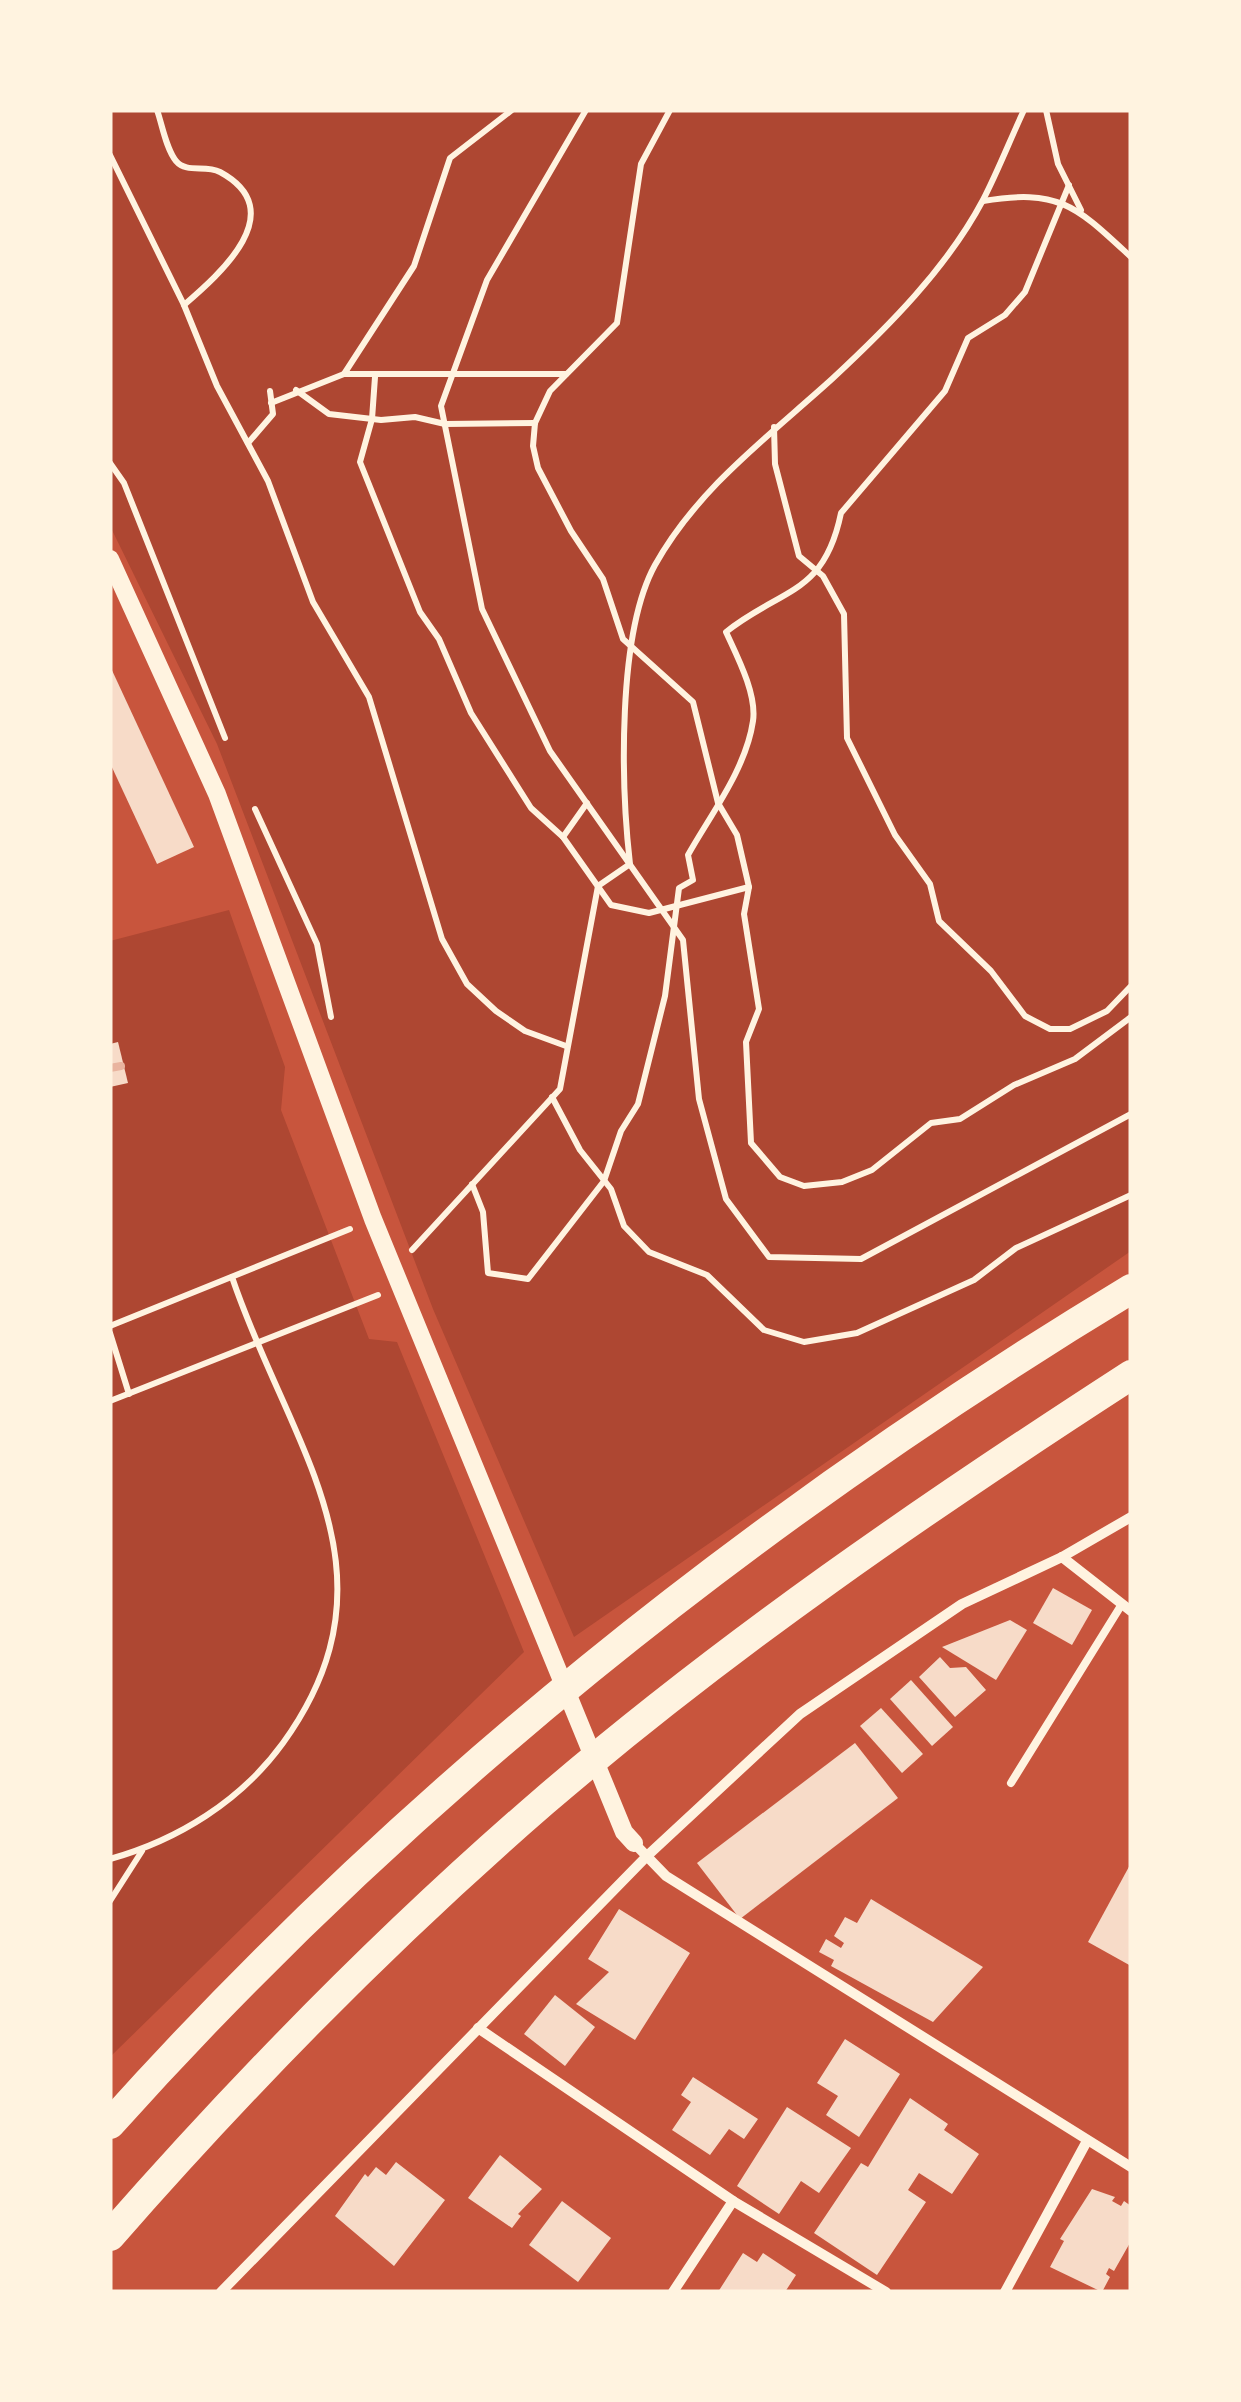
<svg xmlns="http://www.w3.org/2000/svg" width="1241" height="2402" font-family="'Exo 2',sans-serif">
<rect width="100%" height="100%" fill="#c8553d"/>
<g fill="#ae4732">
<path d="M110 110H1131V1251L574 1637 433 1309 217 744 110 526Z"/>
<path d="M229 910 285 1067 281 1110 369 1339 397 1342 524 1652 110 2057V941Z"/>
</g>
<g fill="#f7dbc8">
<path d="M110 666 194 847 157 864 110 763Z"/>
<path d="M118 1042 128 1083 110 1087V1044Z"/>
<path d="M1053 1588 1092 1610 1072 1645 1033 1623Z"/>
<path d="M1010 1620 1027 1630 996 1680 942 1647Z"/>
<path d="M940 1657 950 1668 966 1667 986 1690 955 1717 919 1677Z"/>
<path d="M911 1680 953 1727 932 1746 890 1699Z"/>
<path d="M881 1708 923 1754 902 1773 860 1726Z"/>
<path d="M855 1743 898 1798 740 1919 697 1863Z"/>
<path d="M1131 1863V1966L1088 1942Z"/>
<path d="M871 1899 983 1967 933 2022 831 1966 834 1960 819 1952 826 1939 841 1948 844 1943 834 1936 845 1917 857 1923Z"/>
<path d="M619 1909 690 1953 635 2040 576 2004 609 1972 588 1959Z"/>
<path d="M555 1995 595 2027 565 2066 524 2034Z"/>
<path d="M845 2039 900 2074 859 2137 826 2115 838 2096 817 2083Z"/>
<path d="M693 2077 758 2119 744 2139 729 2129 710 2155 672 2130 691 2102 681 2095Z"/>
<path d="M910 2098 948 2124 944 2130 979 2154 952 2194 919 2173 908 2190 926 2202 877 2275 814 2233 861 2163 868 2167Z"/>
<path d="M787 2107 851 2148 819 2193 801 2181 779 2214 737 2186Z"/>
<path d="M500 2155 542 2189 518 2214 521 2216 512 2228 468 2198Z"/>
<path d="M396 2162 445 2200 394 2266 335 2216 365 2174 368 2177 376 2167 386 2175Z"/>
<path d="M1092 2189 1115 2197 1112 2201 1121 2206 1124 2201 1131 2206V2241L1114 2271 1109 2268 1106 2274 1110 2277 1102 2292 1050 2267 1064 2241 1060 2239Z"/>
<path d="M562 2201 611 2238 578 2282 529 2245Z"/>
<path d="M743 2253 757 2262 763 2253 796 2275 785 2292H718Z"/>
</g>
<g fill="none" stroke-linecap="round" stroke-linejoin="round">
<g stroke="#fff3e0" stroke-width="6">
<path d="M157 110C162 124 166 149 176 161 187 174 205 164 220 172 292 211 220 274 184 305"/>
<path d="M586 110 487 280 441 406 482 609 550 751 683 940 699 1099 726 1199 769 1257 861 1259 1131 1114"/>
<path d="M670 110 641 164 617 323 550 391 535 423 533 446 538 468 571 531 603 579 623 639 693 702 718 803 737 835 749 887 744 914 759 1009 746 1042 751 1143 780 1177 804 1186 842 1182 872 1170 931 1123 960 1119 1014 1085 1075 1059 1131 1017"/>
<path d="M1046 110 1058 164 1081 210"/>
<path d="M110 155 184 305 217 386 268 481 313 602 369 697 442 939 467 984 496 1011 525 1031 566 1046"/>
<path d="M983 201C1060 188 1077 207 1131 257"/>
<path d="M344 374H566"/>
<path d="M375 377 372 419 360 462 420 612 439 639 471 713 531 808 563 837 611 905 649 913 749 887"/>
<path d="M296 390 329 414 381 420 415 417 445 424 535 423"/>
<path d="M271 403 344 374 414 266 450 158 512 110"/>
<path d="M774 427 775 464 799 556 823 576 844 614 847 738 895 835 930 884 939 921 991 971 1025 1016 1050 1029H1070L1107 1011 1131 986"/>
<path d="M248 443 273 414 270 391"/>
<path d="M110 463 124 483 225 738"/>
<path d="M255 809 317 944 331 1017"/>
<path d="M563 837 587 803"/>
<path d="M552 1097 580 1150 611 1189 624 1226 649 1252 707 1275 764 1330 804 1342 857 1333 974 1280 1016 1248 1131 1195"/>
<path d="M472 1184 483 1212 488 1273 528 1279 604 1181 621 1131 638 1104 665 996 679 888 693 880 688 855C711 814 746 769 753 721 757 694 737 656 726 632 781 588 824 596 841 513L945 391 968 338 1005 315 1025 292 1069 185"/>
<path d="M412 1250 560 1089 598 886 630 864C621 786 617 634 655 565 698 488 768 437 832 379 888 327 947 268 983 200 998 171 1010 140 1024 110"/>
<path d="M110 1326 350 1229"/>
<path d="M110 1333 129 1394"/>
<path d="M110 1401 378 1295"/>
<path d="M110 1859C178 1840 241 1801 283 1743 407 1571 288 1445 232 1277"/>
<path d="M110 1901 142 1851"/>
</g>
<path stroke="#fff3e0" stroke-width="8" d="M1011 1783 1122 1604"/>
<g stroke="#fff3e0" stroke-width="10">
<path d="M1062 1557 1131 1611"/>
<path d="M634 1843 666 1876 1131 2167"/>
<path d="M478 2028 733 2201 886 2292"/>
<path d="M221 2292 647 1856 800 1714 962 1604 1062 1557 1131 1517"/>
<path d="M673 2292 733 2201"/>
<path d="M1005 2292 1087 2141"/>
</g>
<path stroke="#fff3e0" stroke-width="18" d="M110 559 217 794 373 1219 624 1832 634 1843"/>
<g stroke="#fff3e0" stroke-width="30">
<path d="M110 2124C404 1796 755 1516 1131 1289"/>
<path d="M110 2236C245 2082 388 1936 543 1802 727 1644 927 1507 1131 1375"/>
</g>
<path stroke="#e9b49f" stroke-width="8" d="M110 1068 121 1066"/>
</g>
<rect width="1241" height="2402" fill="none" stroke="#fff3e0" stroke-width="225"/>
</svg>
